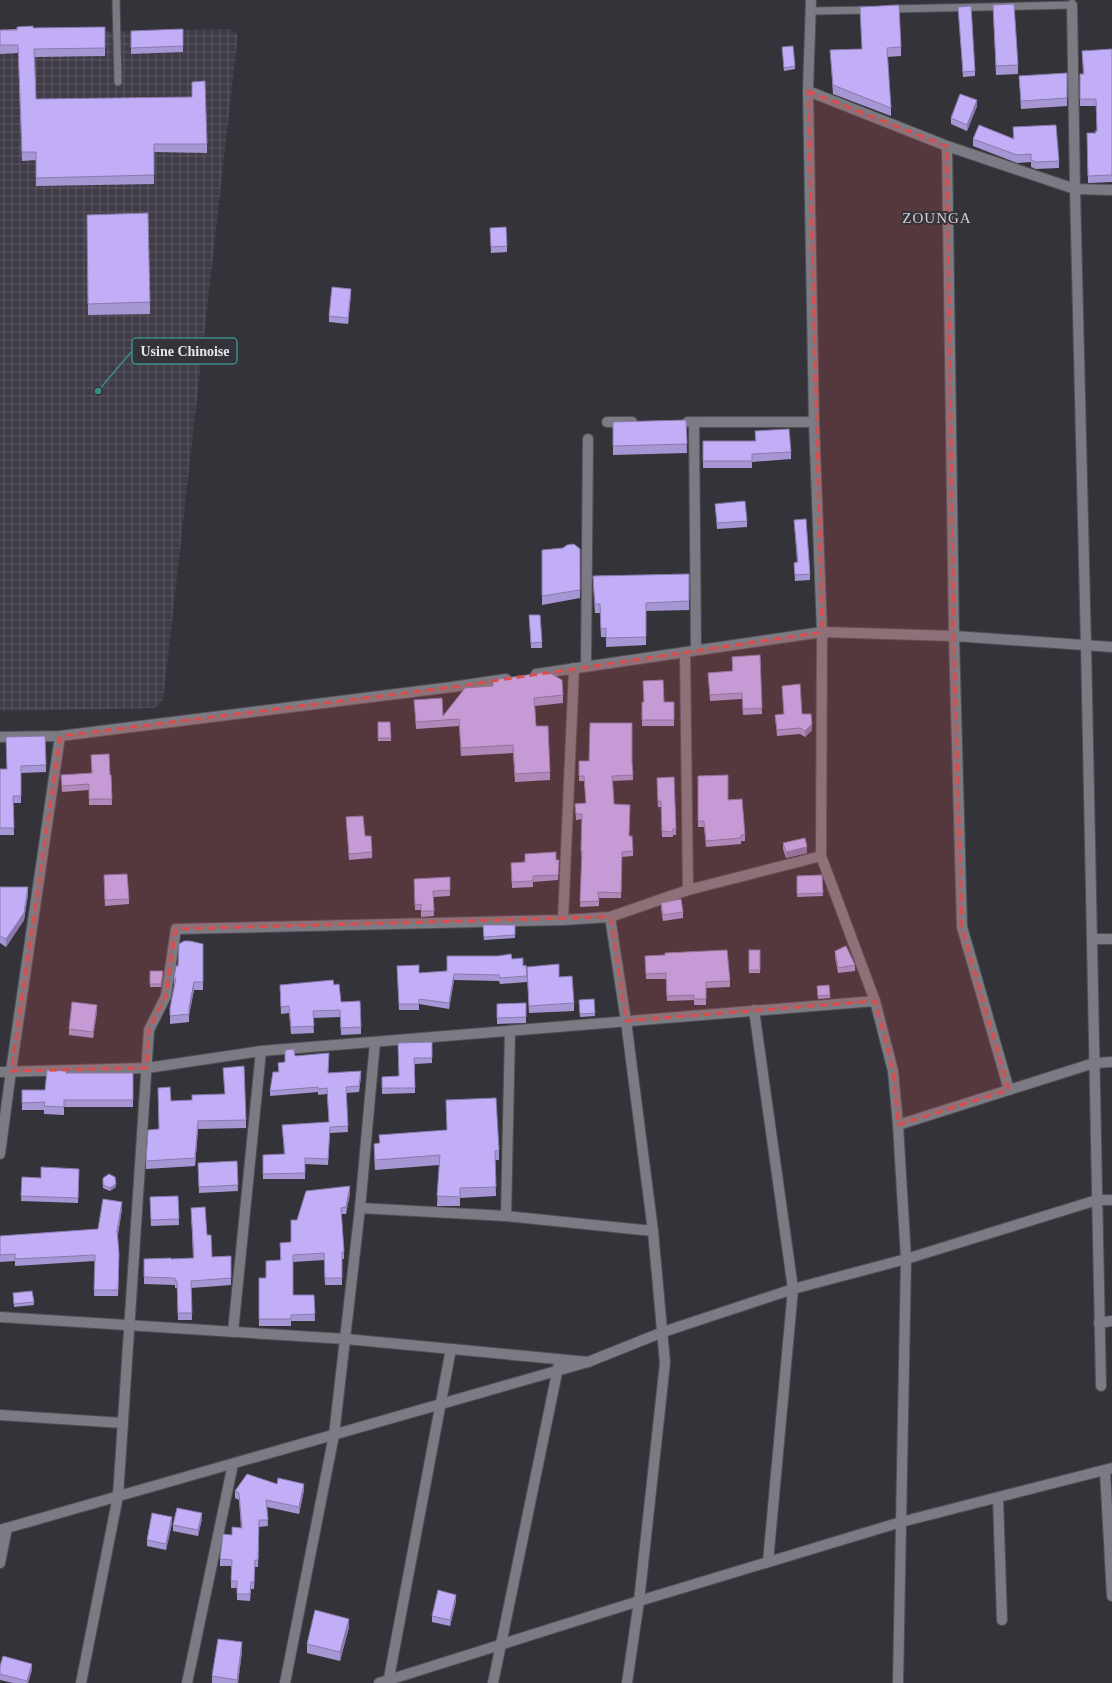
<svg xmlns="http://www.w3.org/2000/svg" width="1112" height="1683" font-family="Georgia,serif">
<defs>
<pattern id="industrial-grid" width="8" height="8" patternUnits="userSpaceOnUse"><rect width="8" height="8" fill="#3f3c48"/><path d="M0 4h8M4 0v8" fill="none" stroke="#5b5862"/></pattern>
</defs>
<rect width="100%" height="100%" fill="#35333a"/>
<path fill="url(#industrial-grid)" d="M230 29 237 34V42L163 700 155 708 0 711V34Z"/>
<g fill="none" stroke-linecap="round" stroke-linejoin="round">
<defs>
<g id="lane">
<path d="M116 0 118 82"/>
<path d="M890 9 1072 5"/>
<path d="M810 11 870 10"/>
</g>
<g id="street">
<path d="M811 0 808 91 814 422 822 632 821 856 875 1001 893 1071 898 1125 906 1259 898 1683"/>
<path d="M1072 5 1075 189 1086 645 1101 1386"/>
<path d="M808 91 947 146 1075 189 1112 190"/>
<path d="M947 146 954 636 962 927 1009 1090"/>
<path d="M607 422H632"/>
<path d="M688 422H814"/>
<path d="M694 422 696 650"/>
<path d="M685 652 688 890"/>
<path d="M586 666 588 439"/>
<path d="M536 674 822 632 954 636 1112 647"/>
<path d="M0 737 60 736 452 687 506 679"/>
<path d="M610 917 626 1021 653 1231 665 1363 639 1601 627 1683"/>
<path d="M563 920 574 668"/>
<path d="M1092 939H1112"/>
<path d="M754 1010 793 1289 768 1562"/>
<path d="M0 1072 147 1068 261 1051 875 1001"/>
<path d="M898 1125 1094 1063 1112 1062"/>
<path d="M0 1154 11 1071 60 736"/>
<path d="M360 1208 506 1216 653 1231"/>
<path d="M506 1216 510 1031"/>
<path d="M0 1317 346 1339 588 1362"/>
<path d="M1099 1323 1112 1321"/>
<path d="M233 1332 261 1051"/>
<path d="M0 1415 123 1423"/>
<path d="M1105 1471 1112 1596"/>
<path d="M998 1498 1002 1620"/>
<path d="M0 1563 7 1528"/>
<path d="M81 1683 118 1496 149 1030 166 996 176 929 563 920 610 917 688 890 821 856"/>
<path d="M187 1683 233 1464"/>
<path d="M285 1683 334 1435 360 1208 375 1042"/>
<path d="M379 1683 639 1601 901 1522 1112 1468"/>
<path d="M388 1683 451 1349"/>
<path d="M493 1683 559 1363"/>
</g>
<path id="secondary" d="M0 1530 588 1362 663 1332 793 1289 906 1259 1097 1200H1112"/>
</defs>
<use href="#lane" stroke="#504f55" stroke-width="9"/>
<use href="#street" stroke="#504f55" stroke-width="12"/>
<use href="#secondary" stroke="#504f55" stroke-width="12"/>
<use href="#lane" stroke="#7c7a82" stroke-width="7"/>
<use href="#street" stroke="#7c7a82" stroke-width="10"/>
<use href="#secondary" stroke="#7c7a82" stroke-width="10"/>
</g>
<g fill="#a796d4">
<path d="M993 5 1018 65V74L996 75Z"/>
<path d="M860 7 901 47V56L887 57 891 108V116L833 94 830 50 862 49Z"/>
<path d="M958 7 975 71V76L963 77Z"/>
<path d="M105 27V56L35 57 36 99 207 144V153L154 152V184L36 186V160L22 161 18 53 0 54V30L33 28Z"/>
<path d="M183 29V52L131 54V31Z"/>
<path d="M782 47 795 66V69L784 71Z"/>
<path d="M1112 49V182L1088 183 1087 133H1096L1097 131 1096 106H1080V74H1083L1082 51Z"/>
<path d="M1067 73V106L1021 109 1019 76Z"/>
<path d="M977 106 967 131 951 124V118Z"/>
<path d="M1013 127 1059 161V168L1036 169 1031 167V162L1017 163 973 146V139H1013Z"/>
<path d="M87 226 150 302V314L88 315Z"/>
<path d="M490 228 507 246V252L491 253Z"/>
<path d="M351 294 348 324 329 322V316Z"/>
<path d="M686 420 687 453 613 455V422Z"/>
<path d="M755 431 791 452V459L752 462V468H703V441H755Z"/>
<path d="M715 504 747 521V527L717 529Z"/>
<path d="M794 520 810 574V580L795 581 794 563 797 562Z"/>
<path d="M580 549V598L542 605V550Z"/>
<path d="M689 574V610L646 611V645L606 647V637H601L600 613H595L593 585V576Z"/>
<path d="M529 615 542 642V648H531Z"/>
<path d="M760 655 762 714 743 715 742 699 710 701 708 673 732 671V657Z"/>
<path d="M493 680 563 695V703L535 706 536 726 550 772V780L515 782 513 753 461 756 459 726 416 729 414 700 443 716 493 686Z"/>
<path d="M782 686 802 714 812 730 805 737 800 734 777 736 775 715 784 714Z"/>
<rect x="642" y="702" width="32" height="24"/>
<path d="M378 722H390L391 741H378Z"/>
<path d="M6 737 46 765V772L21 773V803H13L14 835H0V769H7Z"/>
<path d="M579 761 632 763 633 780 613 781 614 804 629 836 633 851V856L622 857 621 898H599V906L580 907 582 856H581L582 819 576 820 575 804 586 803 584 781H579Z"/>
<path d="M61 775H111L112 805H89V790L62 792Z"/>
<path d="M698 776 728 800 745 835V841H741V844L706 847 704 827H698Z"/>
<path d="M657 784 676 829V835H673V837H662L661 807H658Z"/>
<path d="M346 817 365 836 372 852V858L349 860Z"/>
<path d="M783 843 807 853 786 858 783 849Z"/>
<path d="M525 854 556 860H559L558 880 533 882V887L512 888 511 863 525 862Z"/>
<path d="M822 875 823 896 797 897V876Z"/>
<path d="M450 877V896L433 897 434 916 421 917V910H415L414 884Z"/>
<path d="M104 881 129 899V904L105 906Z"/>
<path d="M0 887 28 894 24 920 6 947 0 943Z"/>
<path d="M661 903 683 912V918L663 921 661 909Z"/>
<path d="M483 925H515V938L484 940Z"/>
<path d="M203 944V990H194L189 1014V1022L170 1024V1008L174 986V978L178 966Z"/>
<rect x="749" y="950" width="11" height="23"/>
<path d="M835 951 855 965V971L838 973 835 957Z"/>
<path d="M645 956 730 981V987L706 988V1005H694V1000L667 1001 666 979H646Z"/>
<path d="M512 959 523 966 527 976V982L500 984 499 981 454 980 449 1009 419 1004V1010H399L397 966 419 973 447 971Z"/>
<path d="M527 967 559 977 574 1003V1011L529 1013Z"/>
<path d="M150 971 163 974 161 987H150Z"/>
<path d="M280 985H334L341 1002 361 1027V1034L341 1035 340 1017 313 1018 314 1033 291 1034 289 1013 281 1014Z"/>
<path d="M817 986 830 995V998L818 999Z"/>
<path d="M594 999 595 1016 580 1017 579 1000Z"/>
<path d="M526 1003V1023L497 1024V1004Z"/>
<path d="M97 1011 93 1038 69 1035V1029Z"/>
<path d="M432 1042V1063L415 1064V1093L382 1094V1077L399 1076 398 1043Z"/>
<path d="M295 1056 329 1073 361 1076 359 1092 346 1093 348 1132 330 1133 328 1165 305 1164V1179H263V1155L284 1154 282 1125 329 1122 327 1094 318 1095V1092L270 1096V1091L278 1072V1063L285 1062Z"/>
<path d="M223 1068 246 1120V1128L198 1129 195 1166 146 1169V1161L159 1129 158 1088 171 1101 192 1100 225 1094Z"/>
<path d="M66 1073H133V1107H64V1115L44 1114V1110H22V1090H45Z"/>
<path d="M446 1100 499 1150V1160H495L496 1196 460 1198V1206H437L439 1165 375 1170 374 1153V1144L379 1143V1135L447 1130Z"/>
<path d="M237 1161 238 1191 199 1193 198 1163Z"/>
<path d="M79 1169 78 1203 21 1201 22 1177 41 1178Z"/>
<path d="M103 1178 116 1187 110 1191 103 1188Z"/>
<path d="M350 1193 346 1214H341L344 1252V1259H342V1285H325L324 1260 293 1262V1295H314L315 1321H291V1326H259V1278H266L280 1260V1243L291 1242 297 1220Z"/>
<path d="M178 1196 179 1225 151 1226 150 1197Z"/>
<path d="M191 1208 207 1235 212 1257 231 1256V1285L191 1288 192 1320H178L177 1288H175V1285L144 1284V1259H171L193 1258Z"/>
<path d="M122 1209 118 1235 119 1261 118 1296H94L95 1261 15 1266V1261L0 1262V1236L98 1229Z"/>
<path d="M13 1293 34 1302V1305L14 1307Z"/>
<path d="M277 1484 304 1490 299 1514 267 1507 268 1526 259 1527 258 1567H255L254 1589H251L250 1601 237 1600V1588H231V1566H220V1559L232 1535 241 1528 239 1500 235 1498V1491Z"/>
<path d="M202 1519 198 1536 173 1531V1525Z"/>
<path d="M172 1523 166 1550 147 1546V1540Z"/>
<path d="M456 1601 450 1626 432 1622V1616Z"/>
<path d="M349 1627 340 1661 307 1653V1644Z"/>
<path d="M242 1651 238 1683H212V1676Z"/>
<path d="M0 1666 32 1670 28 1683H13L0 1680Z"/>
</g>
<g fill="#887aad">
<path d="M977 100V106L967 131V125Z"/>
<path d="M351 289V294L348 324V318Z"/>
<path d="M812 724V730L805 737V731Z"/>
<path d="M807 847V853L786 858V852Z"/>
<path d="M28 887V894L24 920 6 947V939Z"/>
<path d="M454 974V980L449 1009V1003Z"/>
<path d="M194 982V990L189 1016V1008Z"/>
<path d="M97 1005V1011L93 1038V1032Z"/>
<path d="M361 1071V1076L359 1092V1086Z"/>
<path d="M198 1121V1129L195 1166V1158Z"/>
<path d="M116 1184V1187L110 1191V1188Z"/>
<path d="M350 1186V1193L346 1214V1207Z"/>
<path d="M122 1202V1209L117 1237V1231Z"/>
<path d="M304 1484V1490L299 1514V1507Z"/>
<path d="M202 1513V1519L198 1536V1530Z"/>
<path d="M172 1517V1523L166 1550V1544Z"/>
<path d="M456 1595V1601L450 1626V1620Z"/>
<path d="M349 1619V1627L340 1661V1652Z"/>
<path d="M242 1642V1651L238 1683H237Z"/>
<path d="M32 1664V1670L28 1683H27V1681Z"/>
</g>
<g fill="#c2aef7" stroke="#887aad">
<path d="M1014 4 1018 65 996 66 993 5Z"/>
<path d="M899 5 901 47 887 48 891 108 833 85 830 50 862 49 860 7Z"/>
<path d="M971 6 975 71 963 72 958 7Z"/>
<path d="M33 26V28L105 27V48L34 49 36 99 192 97V82L205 81 207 144H154V175L36 178V152H22L18 45H0V30H17V27Z"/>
<path d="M183 29V46L131 48V31Z"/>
<path d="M793 46 795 66 784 68 782 47Z"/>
<path d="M1112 49V175L1088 176 1087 133H1096L1095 131H1097L1096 99H1080V74H1084L1082 51Z"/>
<path d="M1067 73V98L1021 101 1019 76Z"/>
<path d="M960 94 977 100 967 125 951 118Z"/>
<path d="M979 125 1014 139 1013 127 1056 125 1059 161 1036 162 1031 160V154L1017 155 973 139Z"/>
<path d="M148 213 150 302 88 304 87 215Z"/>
<path d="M506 227 507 246 491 247 490 228Z"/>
<path d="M332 287 351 289 348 318 329 316Z"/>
<path d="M686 420 687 444 613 446V422Z"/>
<path d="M789 429 791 452 752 454V461H703V441H756L755 431Z"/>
<path d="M745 501 747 521 717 523 715 504Z"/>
<path d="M806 519 810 574 795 575 794 563 798 562 794 520Z"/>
<path d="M574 544 580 549V590L542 596V550L563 548 567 545Z"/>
<path d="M689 574V601L646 603V637L606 638V628L601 629 600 604H595L593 576Z"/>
<path d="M529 615H540L542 642 531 643Z"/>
<path d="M760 655 762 708 743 709 742 693 710 695 708 673 733 671 732 657Z"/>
<path d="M548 672 562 680 563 695 534 698 536 726H548L550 772 515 774 513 745 461 748 459 719 416 722 414 700 442 698 443 716 465 688 493 686V680Z"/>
<path d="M663 680 664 702H674V720H642V702H644L643 681Z"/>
<path d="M800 684 802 714H811L812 724 805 731 800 728 777 730 775 715 784 714 782 686Z"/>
<path d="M378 722H390L391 738H378Z"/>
<path d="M590 723H632V762L633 775 612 776 614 804 630 805 629 836H632L633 851 622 852 621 893 598 892 599 901 580 902 582 851H581L582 814H576L575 804 586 803 584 776H579V761H589Z"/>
<path d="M45 736 46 765 21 766V796H13L14 828H0V769H7L6 737Z"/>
<path d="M109 754 110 775H111L112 799H89V784L62 786 61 775 92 773 91 755Z"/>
<path d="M728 775V800L742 799 745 835H741V838L706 841 704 821H698V776Z"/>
<path d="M674 777 676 829H673V832L662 831 661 801H658L657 778Z"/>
<path d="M363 816 365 836H371L372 852 349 854 346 817Z"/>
<path d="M805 838 807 847 786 852 783 843Z"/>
<path d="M556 852V860H559L558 875 533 876V881L512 882 511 863 525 862V854Z"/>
<path d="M127 874 129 899 105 900 104 875Z"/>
<path d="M822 875 823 893 797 894V876Z"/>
<path d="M450 877V890L433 891 434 911H421V904L415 905 414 879Z"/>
<path d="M0 887H28L24 913 6 939 0 936Z"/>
<path d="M681 899 683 912 663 915 661 903Z"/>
<path d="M483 925H515V935L484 937Z"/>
<path d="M184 941H190L203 944V982H194L189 1008V1014L170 1016V1008L176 978H174L176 966H178L179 944Z"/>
<path d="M846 946 855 965 838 968 835 951Z"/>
<path d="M727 950 730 981 706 982V999H694V995L667 996 666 973 646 974 645 956 665 955V953Z"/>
<rect x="749" y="950" width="11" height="20"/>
<path d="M511 954 512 959 523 958V966L526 965 527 976 500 978 499 975 454 974 449 1003 419 999V1004H399L397 966 419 965V973L447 971V956H498Z"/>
<path d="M559 964V977L572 976 574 1003 529 1006 527 967Z"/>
<path d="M150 971H163L161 984H150Z"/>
<path d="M333 980 334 985 339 984 341 1002 360 1001 361 1027 341 1028 340 1010 313 1011 314 1026 291 1027 289 1006 281 1007 280 985Z"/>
<path d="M829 985 830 995 818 996 817 986Z"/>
<path d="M594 999 595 1013 580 1014 579 1000Z"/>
<path d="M72 1002 97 1005 93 1032 69 1029Z"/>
<path d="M526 1003V1017L497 1018V1004Z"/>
<path d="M432 1042V1058H414L415 1088H382V1077L399 1076 398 1043Z"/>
<path d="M294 1049 295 1056 329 1053 328 1073 361 1071 359 1086 346 1087 348 1126 330 1127 328 1159 305 1158V1173L263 1174V1155L285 1154 282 1125 329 1122 327 1088 318 1089V1087L270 1091 273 1072H279L278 1063 285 1062V1050Z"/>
<path d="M244 1066 246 1120 198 1121 195 1158 146 1161 148 1130 159 1129 158 1088 170 1087 171 1101 192 1100V1095L225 1094 223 1068Z"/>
<path d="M47 1070 66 1071V1073H133V1100H64V1107L44 1106 45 1102 22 1103V1090H45Z"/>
<path d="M496 1098 499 1150 495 1151 496 1187 460 1188V1197L437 1196 440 1155 375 1160 374 1144 380 1143 379 1135 447 1130 446 1100Z"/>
<path d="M237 1161 238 1185 199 1187 198 1163Z"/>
<path d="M41 1167 79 1169 78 1198 21 1196 22 1177 41 1178Z"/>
<path d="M109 1174 115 1177 116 1184 110 1188 103 1185V1178Z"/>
<path d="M350 1186 346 1207 341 1208 344 1252H342V1278H325L324 1253 293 1255V1295H314L315 1314 291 1315V1319H259V1278H266V1261L281 1260 280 1243 291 1242V1220H297L306 1191Z"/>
<path d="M178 1196 179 1219 151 1220 150 1197Z"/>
<path d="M103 1199 122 1202 117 1231 119 1254 118 1290H94L95 1255 15 1259V1254L0 1255V1236L98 1229Z"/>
<path d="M205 1207 207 1235H211L212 1257 231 1256V1278L191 1281 192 1313H178L177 1281H175V1278L144 1277V1259L171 1258V1259L194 1258 191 1208Z"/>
<path d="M32 1291 34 1302 14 1304 13 1293Z"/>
<path d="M247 1474 277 1484 278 1478 304 1484 299 1507 266 1500 268 1520H259L258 1560H255L254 1582H251L250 1594H237V1581H231L232 1560 220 1559 223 1534 232 1535V1527L242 1528 239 1493 235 1491Z"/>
<path d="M177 1508 202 1513 198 1530 173 1525Z"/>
<path d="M152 1513 172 1517 166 1544 147 1540Z"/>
<path d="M438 1590 456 1595 450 1620 432 1616Z"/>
<path d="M315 1610 349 1619 340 1652 307 1644Z"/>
<path d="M218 1639 242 1642 237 1680 212 1676Z"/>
<path d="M3 1656 32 1664 27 1681 0 1674V1666Z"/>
</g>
<path fill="#d94e4e" fill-opacity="0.2" stroke="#d94e4e" stroke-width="3" stroke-dasharray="8 5" stroke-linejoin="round" d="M808 91 947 146 954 636 962 927 1009 1090 898 1125 893 1071 875 1001 626 1021 610 917 176 929 166 996 149 1030 147 1068 11 1071 60 736 452 687 822 632Z"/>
<g text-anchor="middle" stroke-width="4" stroke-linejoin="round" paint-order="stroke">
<g font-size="15" letter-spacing="1" fill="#d1cfd7" stroke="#35333a">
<text x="937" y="223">ZOUNGA</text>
</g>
</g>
<path fill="none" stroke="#3a8c86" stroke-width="1.5" d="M98 391L132 351"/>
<circle fill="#3a8c86" stroke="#35333a" stroke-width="1.5" cx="98" cy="391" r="4"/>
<rect fill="#35333a" stroke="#3a8c86" stroke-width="1.5" x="132" y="338" width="105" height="26" rx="4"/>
<g font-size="14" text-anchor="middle" font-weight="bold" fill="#e5e4e8">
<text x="185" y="356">Usine Chinoise</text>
</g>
</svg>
